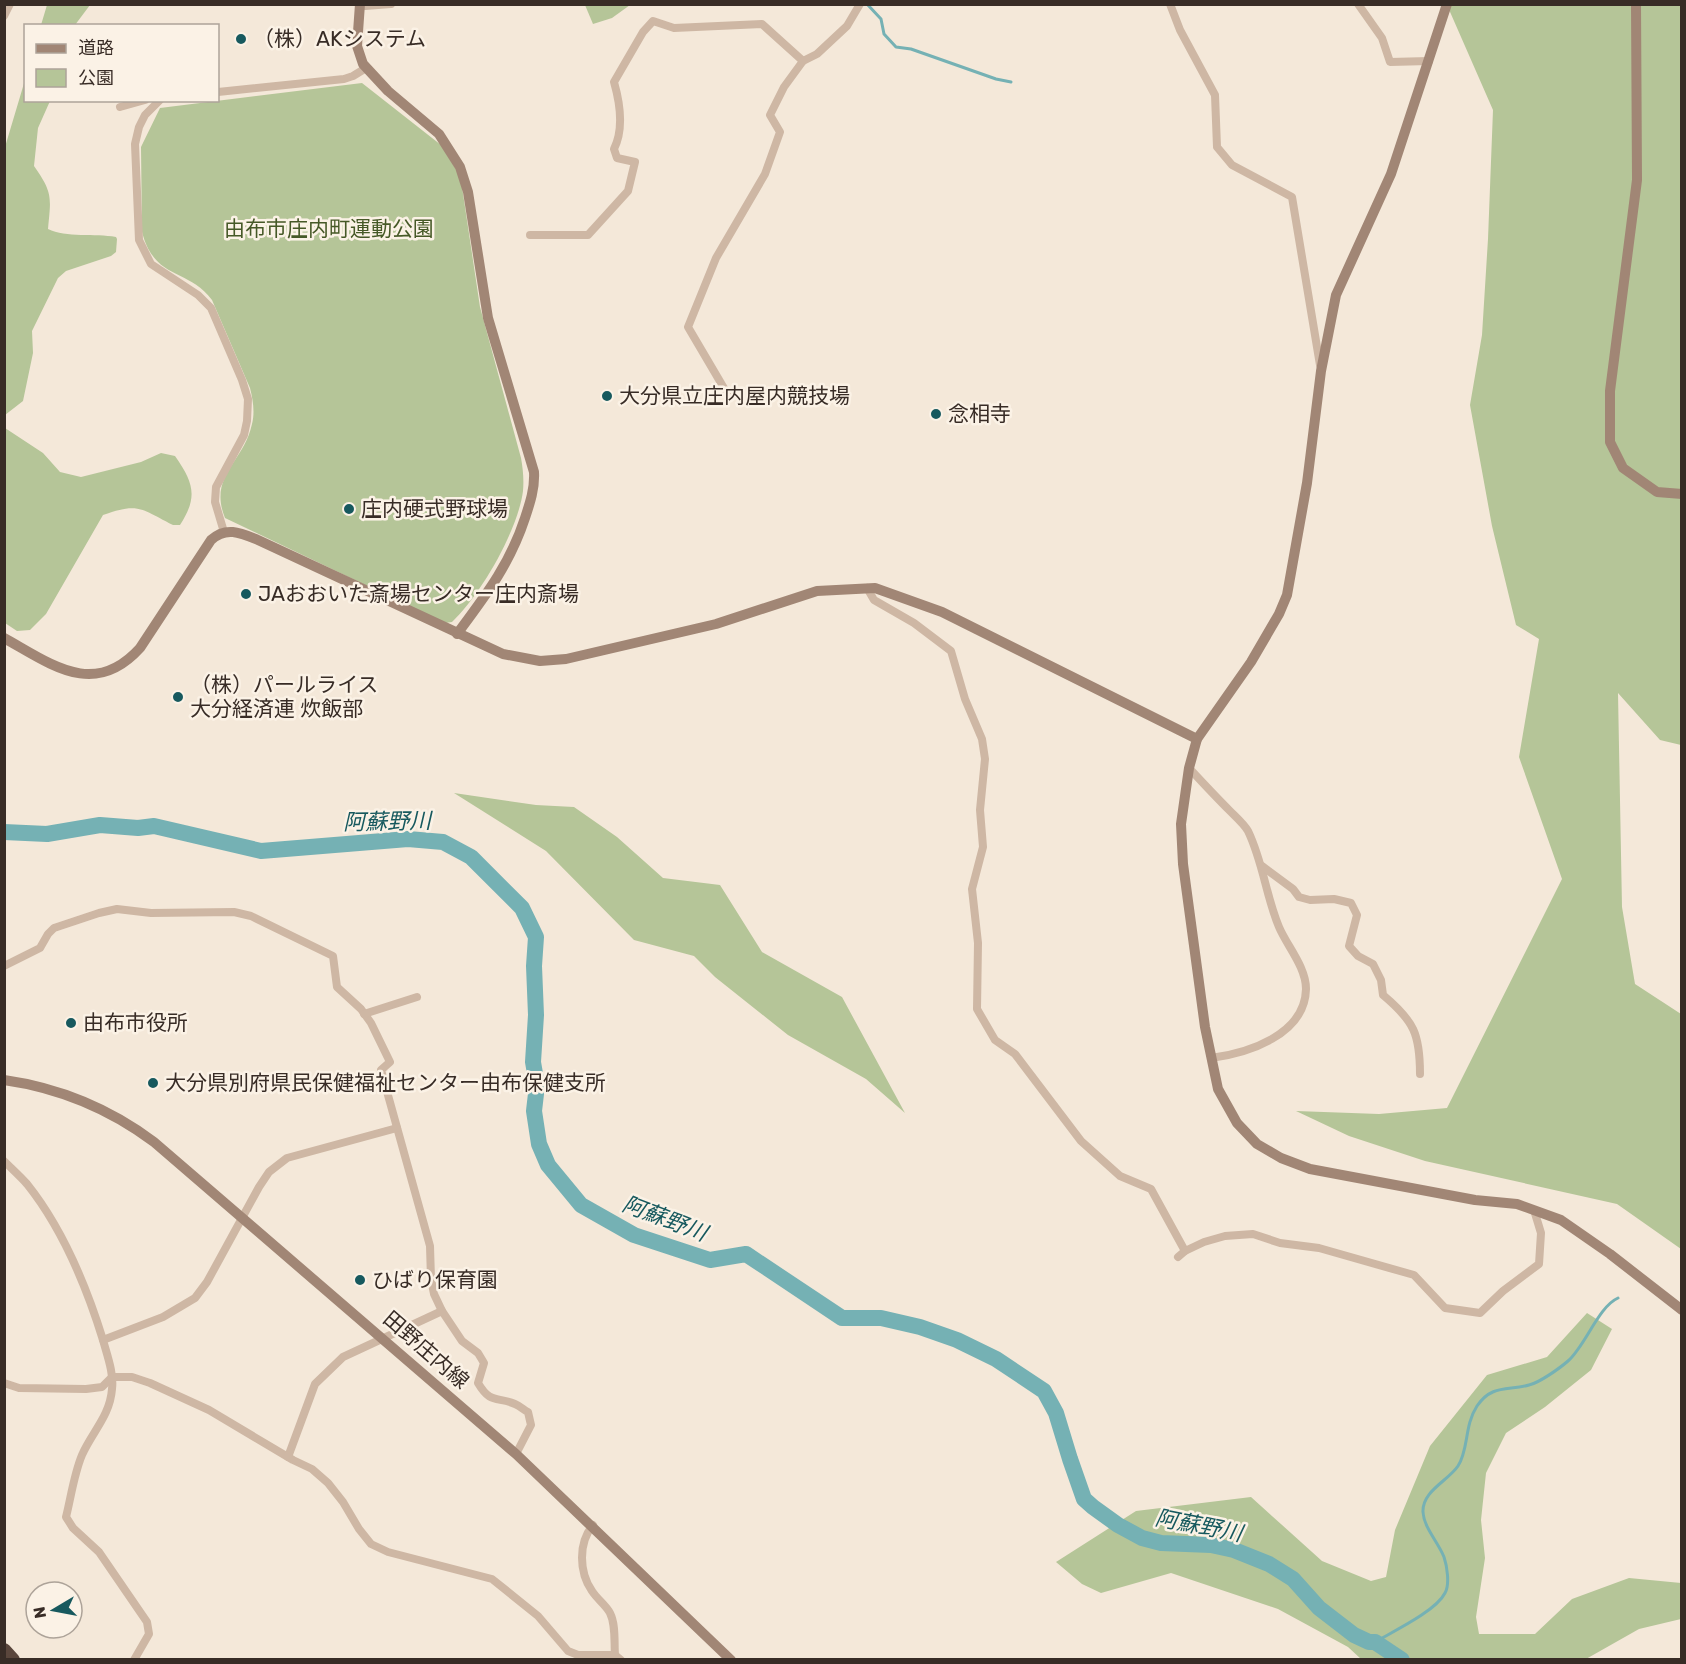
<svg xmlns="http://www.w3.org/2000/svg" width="1686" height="1664" font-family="Rubik,'Noto Sans JP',sans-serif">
<rect width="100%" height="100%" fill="#f4e8d9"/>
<g fill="#b5c598">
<path d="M47 5V4L90 5 75 25H41Z"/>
<path d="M585 5H630L612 18 593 24Z"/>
<path d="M1447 5H1681V745L1660 740 1618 693 1622 907 1635 984 1681 1014V1249L1617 1204 1425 1161 1349 1136 1296 1111 1379 1114 1447 1108 1562 879 1519 757 1539 639 1516 625 1492 526 1470 405 1482 335 1488 239 1493 110Z"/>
<path d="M25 80 26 100 50 101 38 128 34 166C53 193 51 197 48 229 66 238 95 233 116 237L117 239 116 252 111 256 66 271 58 278 32 331 33 353 23 401 5 415V147Z"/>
<path d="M362 83 441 145 457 171 462 187 480 307 521 458C523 469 524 480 523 491 518 530 481 595 452 622L445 623 225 518C208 476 244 462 252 424 255 412 253 400 250 388L212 300C187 267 155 281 142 232L141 147 160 108Z"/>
<path d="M5 428 43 453 60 472 81 477 141 462 161 453 175 456C194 483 198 497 180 525H173C141 509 139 502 103 515L46 614 30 630 17 631 5 623Z"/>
<path d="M454 793 536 805 574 807 617 837 663 878 720 885 762 952 842 997 905 1113 866 1079 788 1035 715 977 694 956 634 940 546 851Z"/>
<path d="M1587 1313 1612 1329 1591 1370 1545 1407 1506 1433 1486 1473 1481 1520 1485 1558 1476 1617 1479 1634H1535L1572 1599 1629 1578 1681 1583V1619L1639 1629 1586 1659H1361L1348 1647 1278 1609 1171 1573 1101 1593 1082 1584 1056 1562 1136 1511 1251 1497 1322 1561 1371 1581 1386 1577 1395 1530 1430 1446 1487 1375 1547 1357Z"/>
</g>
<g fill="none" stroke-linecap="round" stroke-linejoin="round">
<g stroke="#75b1b4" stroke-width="3">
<path d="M867 4 881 19 884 34 896 47 911 49 996 79 1011 82"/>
<path d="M1375 1642C1394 1631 1436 1611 1445 1593 1450 1584 1447 1566 1444 1557 1438 1542 1424 1528 1423 1512 1422 1491 1448 1481 1458 1466 1469 1449 1464 1426 1477 1406 1492 1384 1508 1391 1529 1385 1539 1383 1560 1368 1568 1361 1586 1345 1598 1307 1618 1298"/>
</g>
<path stroke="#75b1b4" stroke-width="16" d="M4 832 47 834 100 825 138 828 154 826 261 851 408 839 443 842 471 857 522 908 536 937 534 966 536 1015 533 1062 537 1085 534 1111 539 1144 548 1165 581 1205 634 1235 710 1260 746 1254 842 1318H881L920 1327 957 1340 996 1359 1044 1391 1056 1413 1070 1459 1084 1499 1093 1507 1118 1525 1142 1538 1161 1543 1211 1545 1234 1550 1269 1564 1293 1579 1319 1608 1354 1635 1369 1642H1375L1402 1660"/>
<g stroke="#ceb7a4" stroke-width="8">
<path d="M1170 4 1180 30 1215 95 1217 147 1232 165 1292 197 1320 365"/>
<path d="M1358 4 1382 38 1390 62 1429 61"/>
<path d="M365 6 391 4"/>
<path d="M4 16 10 4"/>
<path d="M218 92 344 79 353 76 366 68"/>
<path d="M160 100 145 115 139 127 135 144 139 240 151 264 198 295 211 308 242 380 248 399 247 421 244 435 216 487 215 502 224 532"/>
<path d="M120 107 145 100"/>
<path d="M530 235H588L628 191 635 162 617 158 614 149C624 129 620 103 614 82L643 32 653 21 674 28 762 24 803 61"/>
<path d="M728 395 688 327 716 258 765 174 780 132 770 115 784 87 803 61 817 54 847 26 860 4"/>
<path d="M867 588 874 600 914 623 951 651 965 699 982 739 985 759 980 810 983 847 972 889 978 943 977 1009 995 1040 1015 1054 1081 1141 1120 1176 1151 1189 1185 1251"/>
<path d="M1189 768C1202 782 1216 797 1230 811 1236 817 1244 824 1248 831 1263 862 1266 896 1279 927 1287 946 1306 967 1306 989 1305 1035 1248 1053 1211 1058"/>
<path d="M1262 866 1293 889 1299 897 1310 900 1334 899 1351 903 1357 915 1349 946 1358 956 1373 964 1381 980 1383 995C1414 1021 1420 1034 1420 1074"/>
<path d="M4 966 40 948 48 934 54 928 99 913 117 909 151 913 234 912 251 916 333 956 337 987 361 1009 371 1023 390 1062 381 1070 430 1246 431 1279 434 1294 442 1311 462 1341 478 1353 484 1363 478 1383C491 1405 497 1396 515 1404 520 1406 524 1410 528 1412L531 1425 516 1454"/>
<path d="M364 1014 417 997"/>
<path d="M4 1161C12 1169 20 1176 27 1184 63 1229 86 1285 103 1340 107 1355 114 1373 112 1389 110 1416 92 1432 82 1455 74 1474 71 1497 66 1517L73 1528 99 1552 147 1622 149 1634 134 1660"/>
<path d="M1178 1257 1185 1251 1204 1242 1225 1236 1253 1234 1280 1243 1319 1248 1414 1275 1445 1308 1480 1313 1503 1291 1539 1264 1541 1233 1534 1210"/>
<path d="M103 1340 163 1317 195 1298 207 1282 259 1187 269 1172 287 1158 397 1128"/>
<path d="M4 1383 19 1388 86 1389 102 1387 112 1377H132L150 1383 209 1410 293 1460 312 1469 328 1483 343 1502 359 1529 371 1544 388 1552 492 1579 538 1616 568 1651 578 1655H615L621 1660"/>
<path d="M288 1457 315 1384 343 1357 442 1311"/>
<path d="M593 1525C578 1543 579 1572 592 1591 597 1599 606 1605 610 1613 616 1625 614 1642 615 1655"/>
</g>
<g stroke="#a18675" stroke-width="10">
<path d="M360 4 357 46 363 64 388 91 439 134 460 167 468 192 488 318 534 472C535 488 530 503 525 518 510 564 486 595 457 634"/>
<path d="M1447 4 1391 174 1336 295 1321 371 1307 483 1287 595 1279 614 1251 662 1197 739 1189 768 1181 824 1183 864 1205 1027 1218 1089 1237 1123 1257 1144 1281 1158 1310 1169 1475 1200 1517 1204 1561 1220 1610 1254 1682 1310"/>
<path d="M1636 4 1637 180 1610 391V442L1623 468 1657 492 1682 494"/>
<path d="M4 638C51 664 94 699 140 648L211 540C226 526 241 533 258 540L503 654 540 661 566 659 716 624 817 591 875 588 942 612 1197 739"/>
<path d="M4 1080C60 1088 110 1109 154 1142L516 1454 731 1660"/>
</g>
<path stroke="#5a463c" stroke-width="14" d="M4 1650 13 1660"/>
</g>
<g fill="#17595e" stroke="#fbf2e6" stroke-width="2">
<circle cx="241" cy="39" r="6"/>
<circle cx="607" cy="396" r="6"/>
<circle cx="936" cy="414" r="6"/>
<circle cx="349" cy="509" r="6"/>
<circle cx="246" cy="594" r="6"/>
<circle cx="178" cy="697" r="6"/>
<circle cx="71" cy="1023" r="6"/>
<circle cx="153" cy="1083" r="6"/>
<circle cx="360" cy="1280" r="6"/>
</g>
<g text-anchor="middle" stroke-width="5" stroke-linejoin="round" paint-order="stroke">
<g font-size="21" fill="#382c26" stroke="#fbf2e6" text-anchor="start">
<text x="253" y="46">（株）AKシステム</text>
<text x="619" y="403">大分県立庄内屋内競技場</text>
<text x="948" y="421">念相寺</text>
<text x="361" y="516">庄内硬式野球場</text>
<text x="258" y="601">JAおおいた斎場センター庄内斎場</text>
<text x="190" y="692">（株）パールライス<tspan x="190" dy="24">大分経済連 炊飯部</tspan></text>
<text x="83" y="1030">由布市役所</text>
<text x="165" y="1090">大分県別府県民保健福祉センター由布保健支所</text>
<text x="372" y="1287">ひばり保育園</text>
</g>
<g font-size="21" fill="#465927" stroke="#fbf2e6">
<text x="329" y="236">由布市庄内町運動公園</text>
</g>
<g font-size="21" fill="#382c26" stroke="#fbf2e6">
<text transform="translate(426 1350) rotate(41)" y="7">田野庄内線</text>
</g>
<g font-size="22" font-style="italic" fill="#17595e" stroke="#fbf2e6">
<text transform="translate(387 821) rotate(-1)" y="8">阿蘇野川</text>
<text transform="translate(665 1218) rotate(21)" y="8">阿蘇野川</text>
<text transform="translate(1199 1525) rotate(11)" y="8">阿蘇野川</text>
</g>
</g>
<rect width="1686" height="1664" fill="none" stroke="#382c26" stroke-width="12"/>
<rect x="24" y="24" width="195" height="78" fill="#fbf2e6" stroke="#ada399" stroke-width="1.5"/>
<rect x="36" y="44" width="30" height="9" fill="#a18675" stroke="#ada399" stroke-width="1.5"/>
<text x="78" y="54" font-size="18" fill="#382c26">道路</text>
<rect x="36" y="69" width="30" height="18" fill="#b5c598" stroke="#ada399" stroke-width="1.5"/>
<text x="78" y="84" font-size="18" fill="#382c26">公園</text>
<g transform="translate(54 1610) rotate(260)"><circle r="28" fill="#fbf2e6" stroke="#ada399" stroke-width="1.5"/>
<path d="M0-4.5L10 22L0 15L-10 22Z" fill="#17595e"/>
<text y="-9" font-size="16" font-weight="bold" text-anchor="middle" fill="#382c26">N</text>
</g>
</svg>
